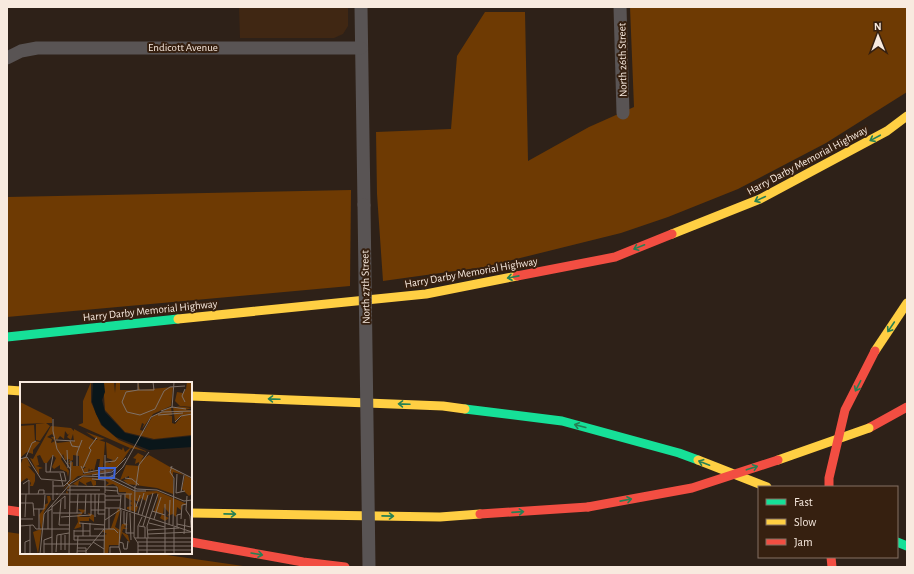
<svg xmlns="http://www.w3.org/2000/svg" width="914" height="574" font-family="'Alegreya Sans',sans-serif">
<rect width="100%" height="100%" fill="#2e2118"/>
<path fill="#402713" d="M239 7H348V26L343 34 334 38H240Z"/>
<g fill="#6e3a03">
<path d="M630 7H907V92L826 143 738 189 668 217 621 233 484 267 383 281 377 194 376 132 451 129 457 56 485 12H525L528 161 589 127 634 107Z"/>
<path d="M351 190 350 286 7 317V197Z"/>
<path d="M7 532 21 534V553H153L250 567H7Z"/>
</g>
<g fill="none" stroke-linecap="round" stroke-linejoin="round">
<g stroke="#595454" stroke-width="13">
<path d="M361 7 364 205"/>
<path d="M620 7 623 113"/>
<path d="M7 58 21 51 37 48H361"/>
</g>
<g stroke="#16e098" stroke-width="9">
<path d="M7 337 178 319"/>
<path d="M465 409 562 421 679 453 698 460"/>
<path d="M897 542 907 546"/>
</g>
<g stroke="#ffcf43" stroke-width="9">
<path d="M672 234 760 199 887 131 907 116"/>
<path d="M178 319 426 294 517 276"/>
<path d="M875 351 907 303"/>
<path d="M7 390 21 391"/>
<path d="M191 396 443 406 465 409"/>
<path d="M698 460 767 487"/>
<path d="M191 513 440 517 480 514"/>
</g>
<g stroke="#f24e42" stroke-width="9">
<path d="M517 276 615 257 672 234"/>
<path d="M869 428 907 407"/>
<path d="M7 510 21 512"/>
<path d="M480 514 588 507"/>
<path d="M191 542 303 562 345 567"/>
<path d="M831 557 832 567"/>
</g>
<path stroke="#595454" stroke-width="13" d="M364 205 369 567"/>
<path stroke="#ffcf43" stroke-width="9" d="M778 460 869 428"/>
<g stroke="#f24e42" stroke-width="9">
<path d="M829 487V478L845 410 875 351"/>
<path d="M588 507 692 488 778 460"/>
</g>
</g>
<defs><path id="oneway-shaft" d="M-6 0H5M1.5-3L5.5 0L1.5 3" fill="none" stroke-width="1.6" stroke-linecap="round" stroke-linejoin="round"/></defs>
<g stroke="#268054">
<use href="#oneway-shaft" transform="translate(875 138) rotate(152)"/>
<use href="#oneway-shaft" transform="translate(760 199) rotate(155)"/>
<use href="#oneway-shaft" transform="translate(639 247) rotate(158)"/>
<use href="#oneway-shaft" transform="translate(513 277) rotate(169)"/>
<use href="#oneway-shaft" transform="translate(891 327) rotate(124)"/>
<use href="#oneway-shaft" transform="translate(858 386) rotate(117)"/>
<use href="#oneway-shaft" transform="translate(274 399) rotate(-178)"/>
<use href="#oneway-shaft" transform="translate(404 404) rotate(-178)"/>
<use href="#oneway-shaft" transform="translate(580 426) rotate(-165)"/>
<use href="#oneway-shaft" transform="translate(704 463) rotate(-159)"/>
<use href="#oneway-shaft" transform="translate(752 468) rotate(-18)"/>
<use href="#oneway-shaft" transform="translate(626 500) rotate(-11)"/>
<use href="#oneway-shaft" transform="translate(518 512) rotate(-4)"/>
<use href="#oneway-shaft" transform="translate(230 514) rotate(1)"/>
<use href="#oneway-shaft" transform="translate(388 516) rotate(1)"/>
<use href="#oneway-shaft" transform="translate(257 554) rotate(10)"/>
</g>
<g text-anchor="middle" stroke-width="4" stroke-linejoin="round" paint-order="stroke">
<g font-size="11" fill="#f8eadf" stroke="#362010">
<text x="183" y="51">Endicott Avenue</text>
<text transform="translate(622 60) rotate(-91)" y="4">North 26th Street</text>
<text transform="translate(807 160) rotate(-28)" y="4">Harry Darby Memorial Highway</text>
<text transform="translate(471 272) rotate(-10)" y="4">Harry Darby Memorial Highway</text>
<text transform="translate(365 287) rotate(-91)" y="4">North 27th Street</text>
<text transform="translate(150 310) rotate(-6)" y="4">Harry Darby Memorial Highway</text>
</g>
</g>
<g transform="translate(20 382)">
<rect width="172" height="172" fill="#2e2118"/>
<path d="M71 0V20L81 43 99 58 128 70 111 66 97 86 87 91 58 94 43 107 50 99 51 83 48 81 53 80V84H59V74L53 73V78L48 80 50 77 45 78 43 72 41 77 49 89 48 95 47 90 40 87V83L34 87 32 85 36 76 33 73 27 81H24L20 73 17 74 19 83 16 84 23 86 19 87V93L10 76 13 77 31 44 51 46 54 49V47L74 58H78L66 50 85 57 79 58 85 60 83 85H79L80 77H77L74 89 72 87 70 89 69 86 68 90 64 91 63 87 66 85H63V92L86 88 85 80 90 81 93 78 87 76 86 60 102 68 103 65 105 70 110 66 58 43 63 41V19ZM45 49 48 53 50 51 47 55 51 58 53 52 54 59 37 61 34 55H31L35 59 31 61 32 57 27 55 32 52 37 58 40 54 44 57ZM83 0H94L95 11 96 0H100V8H118V0L120 8 153 5 151 24 133 32 122 47 124 42 122 41 120 48 124 49 132 35 151 25 152 33H148L152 34V41L155 42 162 34 172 32 161 34 155 39 153 25 162 26 156 24 172 26 165 28H172L169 29H172V53L134 57 105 50 85 28ZM167 0H172V25L160 24 155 19 157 10 163 11 166 7ZM0 20 32 36V41H26L30 44 20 59 16 58V42L25 41 0 42ZM14 43 15 59 20 60 13 68V72L7 70 0 76V44ZM118 71 124 74 121 78 129 73 164 93 153 90V112L137 106 108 102 103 98 109 97V94L100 98 106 83 119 84V80L115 82 116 77 113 76ZM3 76H7L11 85 8 84 15 92V99L13 104H10L11 101 7 96 1 100 0 112V84ZM165 93 172 97V112L169 114 162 107ZM63 95 89 97 115 110 137 109 167 122 161 124V128L157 125 156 135 153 132 147 134 149 131 144 125 143 133 149 136 145 139 140 136 142 132 134 130 138 117 137 111 128 113 126 119 121 116 119 120 114 118 118 125 116 130 107 127V125L112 124 110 121 112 119 105 115 106 110H99L98 105 93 102 85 104 89 101 85 98 72 97 76 99V103L73 104 71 99 66 101 67 104 59 99 58 104 53 102 47 108 48 112 46 111 48 105ZM27 114H30L31 118 24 130 18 172 13 150 21 147 19 133 25 125 24 123 28 121ZM98 126 100 129 95 145 100 148 102 142H108L104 145 108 147H103L102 150 108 153 110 161 102 151 99 163H89L88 171H84V153L87 152 82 149 91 146ZM58 127 66 128 59 135H70L68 131 74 133V140L69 136V139H60L61 145 54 147 58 140 57 133 62 131Z" fill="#6e3a03" fill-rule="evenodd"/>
<path d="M73 0 84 1 85 10 82 18 85 30 105 51 133 58 172 54V65L129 68 96 55 82 43 76 32 72 20Z" fill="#0a161a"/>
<path fill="none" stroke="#7f7168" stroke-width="1" d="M118 0V8L106 10 102 20 107 30 120 33 135 27 144 9 150 5 165 4M165 7 162 14 165 20M118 8H134L133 0M152 26 154 0M141 29 152 25 166 27M138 33 163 31M33 37V49L37 67 51 88M155 40 161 34 172 32M36 58 55 59M50 59 52 64 59 65M47 68 48 86M6 75 12 61 16 59M0 77 7 75 21 97 46 99 44 90H26V81M85 80 95 79 98 75M57 84V71L62 58M61 84 64 91 85 87M152 84 150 90 154 96 153 143M150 85 172 96M63 86 71 68 69 66 75 58 76 56H77L75 58M30 90 33 73M40 91 43 104M157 92 156 111 165 109M72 93 92 90 106 76M91 94 117 107 137 108 164 119 172 118M88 96 115 109H126M105 96 112 97 119 103M72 97 85 98M47 101 50 104 49 172M3 102 9 98V112M33 104H44L50 98 51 79M50 104 97 105 98 112H112M115 104 114 155 118 161V172M116 104 119 83 129 70M47 108H80M85 108 98 109M161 110 164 93M85 111V73M0 112H38M18 112 19 108H24V112M36 112H85V126H99L172 150M79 112 78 132H85M85 114H101M167 114 166 128 170 134 171 145M33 118V99M41 118 39 143H50M85 118H101M50 120H85M0 121H13L14 134M32 125 45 114M116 125 120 113M100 126 101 113M14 127H24L25 113M45 127V114M71 128H85M105 128V112M104 129V142H106M110 129V112M132 129 145 133M107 130 106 151H114M33 131H62M57 131 58 112M110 131 111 158M65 132 66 112M118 132 124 111M122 133 128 113M5 135 6 112M41 135 71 133V112M75 135V112M0 137H13M134 137 141 115M161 137 162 123 167 122M85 138 101 127M59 141 84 143M129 141 145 145M149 142 150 118M157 142 171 145M0 144 13 143 16 147H49M119 144 125 145V156M123 144 133 111M157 145V133L161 132M19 147V127M28 147V129L32 127M74 147H94L98 151M89 147V126M54 148V158H84M128 148 159 146M54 149H70M128 152 171 150M164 152 165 137M54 154H84M63 154V141M70 154V141M115 156H172M118 156V144L122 135M128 156 127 144 138 112M73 160 84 167M99 160 103 161 104 167H107L108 159M118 160H172M24 162H71M118 164H172M57 166H66V172M41 168V153M45 168V153M118 168H172M57 169H66L84 147M36 170 37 153 49 151M5 172V160L10 158M10 172V143M20 172 24 132 51 101 63 94 89 95 96 92 103 85 131 35 142 30 172 29M24 172V158L32 155M32 172V123M57 172 58 154M84 172 85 126M90 172V165H99M101 172 99 165 101 128M127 172V156M145 172V122M154 172V145"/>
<path fill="#3e65d9" fill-opacity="0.15" stroke="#3e65d9" stroke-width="2" d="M79 86H95L94 96H79Z"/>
<rect width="172" height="172" fill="none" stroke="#f8eadf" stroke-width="2"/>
</g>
<rect width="914" height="574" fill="none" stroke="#f8eadf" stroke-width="16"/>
<rect x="758" y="486" width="140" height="72" fill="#362010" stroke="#847163"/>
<rect x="766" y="499" width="20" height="6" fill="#16e098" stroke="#847163"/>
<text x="794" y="506" font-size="12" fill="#f8eadf">Fast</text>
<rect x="766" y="519" width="20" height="6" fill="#ffcf43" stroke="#847163"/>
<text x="794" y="526" font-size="12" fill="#f8eadf">Slow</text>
<rect x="766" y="539" width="20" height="6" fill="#f24e42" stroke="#847163"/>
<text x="794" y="546" font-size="12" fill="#f8eadf">Jam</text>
<g transform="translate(878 36) rotate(359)" stroke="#362010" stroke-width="3" paint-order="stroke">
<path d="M0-3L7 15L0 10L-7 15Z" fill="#f8eadf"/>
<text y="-6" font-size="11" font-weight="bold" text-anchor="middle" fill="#f8eadf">N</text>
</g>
</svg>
